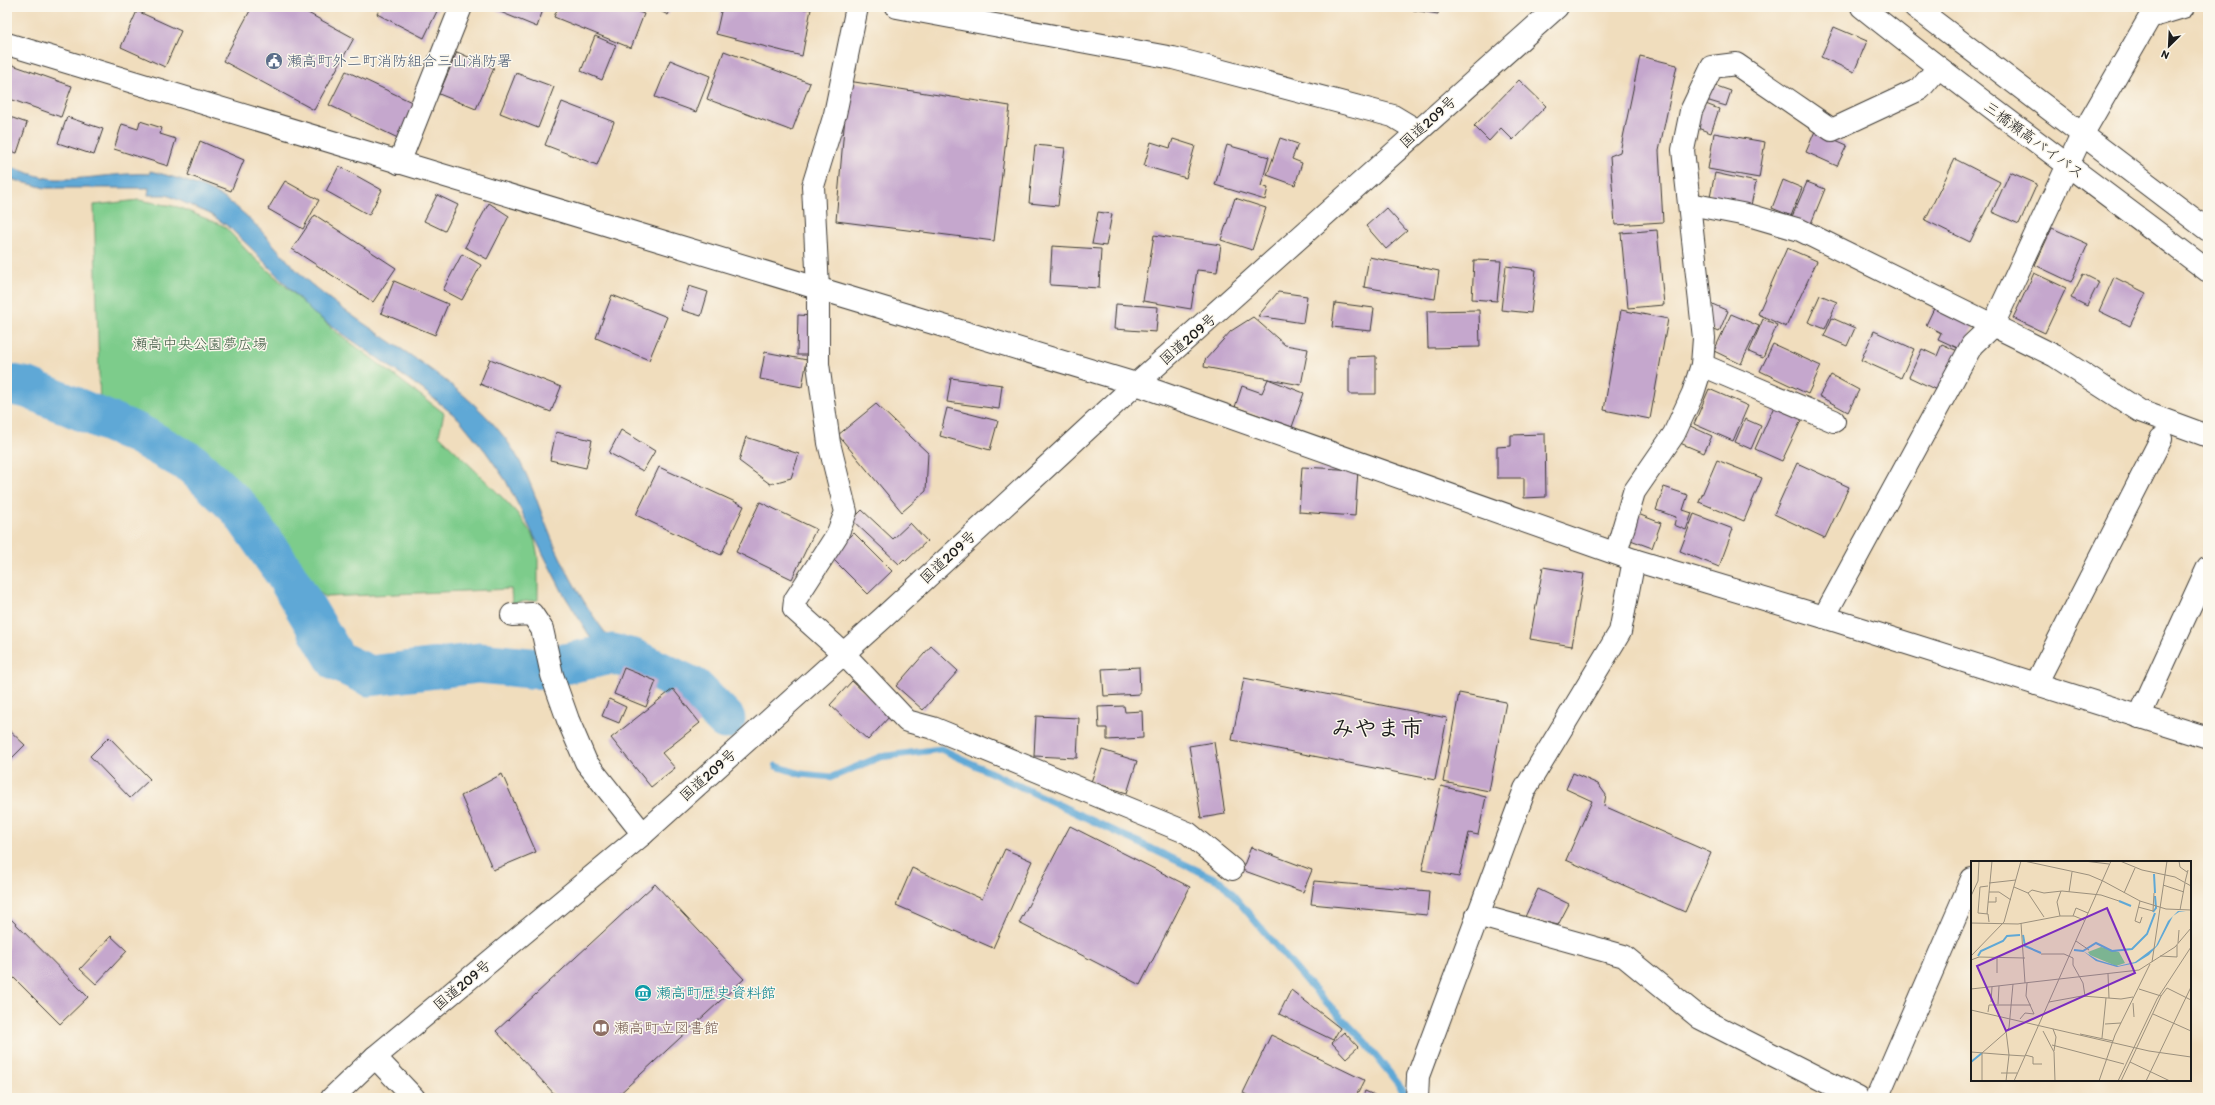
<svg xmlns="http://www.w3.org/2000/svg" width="2215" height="1105" font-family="Itim,'Klee One',sans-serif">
<rect width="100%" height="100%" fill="#fbf7ec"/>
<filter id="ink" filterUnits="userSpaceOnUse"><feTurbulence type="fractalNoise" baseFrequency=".025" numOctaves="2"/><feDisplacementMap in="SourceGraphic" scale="8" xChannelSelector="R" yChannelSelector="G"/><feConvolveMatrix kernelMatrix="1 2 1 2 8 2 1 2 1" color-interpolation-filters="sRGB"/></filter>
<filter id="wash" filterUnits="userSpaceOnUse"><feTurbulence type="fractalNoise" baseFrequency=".012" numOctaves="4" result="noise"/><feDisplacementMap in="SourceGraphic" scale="16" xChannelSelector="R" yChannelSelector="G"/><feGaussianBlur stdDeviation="0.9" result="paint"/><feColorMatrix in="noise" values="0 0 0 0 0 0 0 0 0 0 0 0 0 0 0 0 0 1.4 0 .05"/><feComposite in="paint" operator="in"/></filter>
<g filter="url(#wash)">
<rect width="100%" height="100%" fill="#f0ddbd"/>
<path fill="#7dcc8b" stroke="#4c7454" d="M139 200 178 207 224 226 249 253 334 330 444 413 439 435 501 496 517 513 534 537 538 557V600L512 603 511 589 325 597 311 585 261 514 192 452 100 409 94 205Z"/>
<path fill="#5fa8d6" stroke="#3e6279" d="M7 166C22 170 39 178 55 179 87 180 118 172 150 174V171C175 177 202 185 224 198 259 221 280 257 311 284 372 336 457 375 505 438 528 468 537 504 551 537 565 571 588 612 611 640L599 651 563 593 506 481 486 452 459 419 422 389 313 313 252 249 229 227 210 214 167 195H148L149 188H45L7 178Z"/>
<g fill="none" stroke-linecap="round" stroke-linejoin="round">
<path stroke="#5fa8d6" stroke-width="7" d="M776 766 801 774 832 777 880 757 941 749 1222 882 1306 981 1365 1042 1407 1095 1406 1098"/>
<path stroke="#5fa8d6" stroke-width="41" d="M7 384 28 388 138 434 192 464 239 508 284 572 337 661 370 676 479 663 540 669 612 654 633 659 694 688 725 719"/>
</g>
<g id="blocks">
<g fill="#c5a7cd">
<path d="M252 7H297L354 38 314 110 223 61Z"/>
<path d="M381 7H439L424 38 377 14Z"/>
<path d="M494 7H544L537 27 493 9Z"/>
<path d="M558 7H625L644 14 631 48 554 17Z"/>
<path d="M652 7H672L668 15Z"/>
<path d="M722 7 811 9 802 56 716 34Z"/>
<path d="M1414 7H1439L1438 14 1413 10Z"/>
<path d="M137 11 181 31 165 67 121 47Z"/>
<path d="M1834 27 1867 41 1854 72 1821 57Z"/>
<path d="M595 36 616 45 602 80 581 71Z"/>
<path d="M724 51 810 83 792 131 707 99Z"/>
<path d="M457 52 494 68 476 109 439 94Z"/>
<path d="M1640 56 1677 65 1659 151 1663 222 1615 225 1610 156 1620 152Z"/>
<path d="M670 60 710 76 696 112 655 97Z"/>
<path d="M7 63 72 86 61 117 7 98Z"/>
<path d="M346 71 418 105 402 140 329 105Z"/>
<path d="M516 73 554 87 538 128 500 113Z"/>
<path d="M1519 80 1546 106 1513 140 1501 128 1489 141 1474 126Z"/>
<path d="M848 81 1010 106 994 241 836 221Z"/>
<path d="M1711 84 1731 91 1726 106 1706 100Z"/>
<path d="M562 102 614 122 597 165 545 145Z"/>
<path d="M1703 103 1719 109 1711 133 1695 127Z"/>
<path d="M7 116 27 123 17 153 7 150Z"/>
<path d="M67 117 103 129 94 155 58 143Z"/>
<path d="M140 121 162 128 160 134 176 139 168 166 114 149 122 124 138 129Z"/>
<path d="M1815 131 1847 145 1837 166 1806 152Z"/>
<path d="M1714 133 1765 142 1759 178 1708 169Z"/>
<path d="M1280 138 1298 144 1292 159 1302 163 1295 185 1267 175Z"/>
<path d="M1173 139 1195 146 1186 178 1144 166 1151 142 1170 148Z"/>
<path d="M200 141 244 160 231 191 188 175Z"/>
<path d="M1035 145 1065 148 1058 206 1029 203Z"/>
<path d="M1227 145 1269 157 1261 186 1268 188 1265 200 1215 185Z"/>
<path d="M1955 159 2000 182 1970 242 1925 220Z"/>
<path d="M339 166 382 190 369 215 326 191Z"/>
<path d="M2010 172 2037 184 2019 224 1992 212Z"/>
<path d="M1715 173 1756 182 1750 210 1709 202Z"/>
<path d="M1783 180 1802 188 1791 216 1772 208Z"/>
<path d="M285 181 319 200 303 229 268 209Z"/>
<path d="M1807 182 1825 189 1810 226 1791 219Z"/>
<path d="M437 195 458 205 445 231 424 221Z"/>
<path d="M1235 198 1266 208 1252 250 1221 240Z"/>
<path d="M489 203 509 216 487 259 465 247Z"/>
<path d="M1386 208 1407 231 1386 249 1366 226Z"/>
<path d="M1098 212 1112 214 1106 246 1092 244Z"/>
<path d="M315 215 396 268 373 302 292 249Z"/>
<path d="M2052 228 2088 244 2071 282 2035 265Z"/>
<path d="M1657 230 1664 305 1628 308 1621 233Z"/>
<path d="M1154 235 1221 245 1217 272 1197 270 1191 309 1143 301Z"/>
<path d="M1052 246 1101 249 1099 288 1050 285Z"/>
<path d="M1787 248 1817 261 1786 327 1758 314Z"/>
<path d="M462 254 481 265 462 300 443 290Z"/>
<path d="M1369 257 1439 271 1435 299 1364 287Z"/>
<path d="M1474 260 1501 261 1497 301 1472 299Z"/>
<path d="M1506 266 1536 270 1531 313 1501 310Z"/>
<path d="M2034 273 2066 288 2045 333 2013 318Z"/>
<path d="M2083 274 2099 282 2087 306 2071 298Z"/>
<path d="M2114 277 2146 293 2130 326 2099 311Z"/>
<path d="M394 281 448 304 435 335 381 313Z"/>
<path d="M689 286 708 292 701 316 681 310Z"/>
<path d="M1278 292 1307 296 1303 323 1258 316Z"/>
<path d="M612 295 667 317 649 360 596 338Z"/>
<path d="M1820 295 1837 302 1825 329 1808 322Z"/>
<path d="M1938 300 1974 325 1962 350 1938 339 1941 333 1926 325Z"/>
<path d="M1335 303 1374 308 1371 331 1332 327Z"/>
<path d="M1710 303 1728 311 1719 332 1708 327Z"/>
<path d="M1116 304 1158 307 1156 332 1114 329Z"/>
<path d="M1479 310 1480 347 1428 348 1427 311Z"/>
<path d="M1621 310 1668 319 1650 419 1604 410Z"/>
<path d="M1731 314 1759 326 1741 364 1714 351Z"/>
<path d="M798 315 814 316 813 355H797Z"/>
<path d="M1253 317 1285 345 1308 349 1301 385 1204 367 1205 360 1231 331Z"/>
<path d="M1832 318 1855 328 1847 346 1824 336Z"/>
<path d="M1763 319 1777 325 1763 358 1749 352Z"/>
<path d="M1874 331 1914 349 1901 378 1861 360Z"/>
<path d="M1773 344 1821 366 1808 394 1760 371Z"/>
<path d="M1942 344 1962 353 1943 393 1909 377 1922 349 1937 356Z"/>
<path d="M765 352 807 360 802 387 760 379Z"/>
<path d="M1376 356V394H1349V357Z"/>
<path d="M490 359 561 387 551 412 480 384Z"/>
<path d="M1831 375 1859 390 1848 412 1819 396Z"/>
<path d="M951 378 1002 385 999 409 947 402Z"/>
<path d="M1268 379 1304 393 1292 427 1235 407 1242 386 1262 393Z"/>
<path d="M1709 389 1748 406 1733 441 1694 424Z"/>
<path d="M1776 402 1804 414 1782 461 1755 449Z"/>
<path d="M876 404 928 453 926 491 902 512 838 435Z"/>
<path d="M947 408 998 421 990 450 940 436Z"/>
<path d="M1745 419 1761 426 1751 449 1735 442Z"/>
<path d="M1688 425 1712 436 1704 453 1680 443Z"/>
<path d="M621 430 655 451 643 471 609 453Z"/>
<path d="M556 432 592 440 586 468 550 460Z"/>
<path d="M1545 434 1546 497 1524 498V478H1497V447L1511 446V435Z"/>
<path d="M746 437 799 454 791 478 770 484 739 461Z"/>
<path d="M1717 460 1762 478 1744 521 1699 502Z"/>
<path d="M1797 463 1849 487 1825 538 1774 514Z"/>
<path d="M659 467 744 506 721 555 636 515Z"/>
<path d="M1302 467 1358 470 1355 516 1299 512Z"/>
<path d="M1664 487 1688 495 1683 510 1692 513 1686 530 1674 525 1676 517 1656 510Z"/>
<path d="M760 502 816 529 792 579 736 552Z"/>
<path d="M862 510 893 539 910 523 927 541 906 561 904 559 899 564 852 520Z"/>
<path d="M1638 514 1661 523 1652 548 1628 539Z"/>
<path d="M1694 514 1733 529 1719 567 1680 551Z"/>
<path d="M854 533 892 571 868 594 830 556Z"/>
<path d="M1543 567 1584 574 1572 646 1530 639Z"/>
<path d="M931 646 958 671 923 710 896 686Z"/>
<path d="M1139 667 1140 694 1104 696 1102 669Z"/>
<path d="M624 668 656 681 646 707 614 694Z"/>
<path d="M1244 678 1447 718 1435 780 1232 740Z"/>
<path d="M852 681 890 716 868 740 830 705Z"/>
<path d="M673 689 700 723 662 753 675 768 651 787 611 738Z"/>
<path d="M1459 693 1506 702 1489 791 1443 782Z"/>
<path d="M609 699 626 707 619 723 602 716Z"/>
<path d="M1124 706 1125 712 1142 711 1143 738 1107 740V728H1099L1098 707Z"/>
<path d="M1036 716 1079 718 1077 758 1034 756Z"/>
<path d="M7 728 25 745 7 763Z"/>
<path d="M109 737 150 779 130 798 90 756Z"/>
<path d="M1214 742 1225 814 1201 818 1189 746Z"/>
<path d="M1102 750 1137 761 1127 793 1091 782Z"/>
<path d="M1573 773 1598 784 1606 795 1604 806 1711 853 1685 912 1566 860 1592 801 1566 789Z"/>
<path d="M502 774 536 852 493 870 461 796Z"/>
<path d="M1441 786 1486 797 1478 835 1469 833 1459 877 1422 870Z"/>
<path d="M1070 826 1190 887 1140 985 1019 923Z"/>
<path d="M1251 847 1312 870 1303 892 1242 870Z"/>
<path d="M1005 849 1032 861 993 948 896 905 912 868 982 899Z"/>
<path d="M1314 881 1429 891 1427 915 1311 904Z"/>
<path d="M655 884 744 979 615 1098H558L496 1031Z"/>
<path d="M1538 889 1569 904 1558 925 1525 917Z"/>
<path d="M8 916 88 997 60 1024 7 971Z"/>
<path d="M111 936 127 951 96 984 80 969Z"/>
<path d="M1291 990 1340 1028 1333 1040 1279 1014Z"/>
<path d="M1344 1032 1358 1047 1346 1058 1332 1043Z"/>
<path d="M1271 1035 1364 1080 1355 1098H1253L1243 1093Z"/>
<path d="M1365 1091 1381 1098H1362Z"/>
</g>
</g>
</g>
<g filter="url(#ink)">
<use href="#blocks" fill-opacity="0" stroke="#3c3934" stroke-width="1"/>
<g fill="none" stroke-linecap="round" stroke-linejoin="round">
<defs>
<g id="minor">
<path d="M857 7 835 114 813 186 818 289V364L829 443 846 512 837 535 795 600 794 609 843 653 907 721 933 728 1188 833 1232 869"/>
<path d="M897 7 1173 58 1393 116 1418 131"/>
<path d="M7 44 1136 384 1634 560 1824 617 2208 738"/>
<path d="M399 163 461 7"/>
<path d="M1690 204 1752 216 1800 230 2055 356 2140 411 2208 436"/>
<path d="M1702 365 1834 421"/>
<path d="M1616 553 1634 492 1674 434 1693 393 1702 365 1704 338 1683 150 1691 111 1712 67 1736 64 1832 130 1920 89 1938 68"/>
<path d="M512 615 532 614 542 629 552 675 568 720 586 762 643 834"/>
<path d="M1824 617 1972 345 1993 325 2082 135 2150 17 2183 7"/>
<path d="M2036 684 2161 439"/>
<path d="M2139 717 2208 567"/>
<path d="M1477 915 1624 956 1700 1018 1858 1098"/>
<path d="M375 1057 414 1098"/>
<path d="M1417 1098 1418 1076 1525 789 1620 632 1634 560"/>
<path d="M1877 1098 1972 879"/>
</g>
<g id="highway">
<path d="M1862 7C1975 98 2093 183 2208 271"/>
<path d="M1915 7 2208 230"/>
<path d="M332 1098 375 1057 643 834 883 618 1136 384 1557 7"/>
</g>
</defs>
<use href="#minor" stroke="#3c3934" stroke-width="24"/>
<use href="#highway" stroke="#3c3934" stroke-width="24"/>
<use href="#minor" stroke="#fff" stroke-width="22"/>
<use href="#highway" stroke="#fff" stroke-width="22"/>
</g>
</g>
<defs>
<symbol id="civic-disc" viewBox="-11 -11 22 22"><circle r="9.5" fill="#5c6f8a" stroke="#fbf7ec"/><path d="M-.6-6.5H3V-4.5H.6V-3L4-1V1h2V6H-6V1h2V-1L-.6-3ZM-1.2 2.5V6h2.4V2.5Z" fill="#fff"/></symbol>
<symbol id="museum-disc" viewBox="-11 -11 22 22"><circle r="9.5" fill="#0f9aa8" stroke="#fbf7ec"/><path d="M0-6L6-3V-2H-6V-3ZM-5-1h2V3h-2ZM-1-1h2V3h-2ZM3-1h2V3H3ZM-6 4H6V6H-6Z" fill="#fff"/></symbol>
<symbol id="library-disc" viewBox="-11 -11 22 22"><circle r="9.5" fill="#8d6e63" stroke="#fbf7ec"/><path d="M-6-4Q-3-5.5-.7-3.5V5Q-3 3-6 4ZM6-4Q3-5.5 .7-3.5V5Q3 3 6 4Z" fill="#fff"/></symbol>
</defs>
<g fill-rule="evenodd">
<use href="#civic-disc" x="264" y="51" width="20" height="20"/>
<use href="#museum-disc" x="633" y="983" width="20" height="20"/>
<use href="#library-disc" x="591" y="1018" width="20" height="20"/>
</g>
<g text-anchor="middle" stroke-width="3" stroke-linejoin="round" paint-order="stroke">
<g font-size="15" fill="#4e5e75" stroke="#fbf7ec" text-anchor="start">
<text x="287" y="66">瀬高町外二町消防組合三山消防署</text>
</g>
<g font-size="15" fill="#1c1c1c" stroke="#fbf7ec">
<text transform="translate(1428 122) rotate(-42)" y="5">国道209号</text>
<text transform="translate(2034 140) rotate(36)" y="5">三橋瀬高バイパス</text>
<text transform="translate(1188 339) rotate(-41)" y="5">国道209号</text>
<text transform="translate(948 557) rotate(-43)" y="5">国道209号</text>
<text transform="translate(708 775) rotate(-42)" y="5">国道209号</text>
<text transform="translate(462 985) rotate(-40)" y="5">国道209号</text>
</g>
<g font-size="15" fill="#3e5a43" stroke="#fbf7ec">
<text x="200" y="349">瀬高中央公園夢広場</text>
</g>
<g font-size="15" fill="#0d838f" stroke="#fbf7ec" text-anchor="start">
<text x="656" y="998">瀬高町歴史資料館</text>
</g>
<g font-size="15" fill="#785e54" stroke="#fbf7ec" text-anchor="start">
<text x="614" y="1033">瀬高町立図書館</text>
</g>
<g font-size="23" font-weight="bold" fill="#1c1c1c" stroke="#fbf7ec">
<text x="1377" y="736">みやま市</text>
</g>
</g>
<g transform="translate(1971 861)">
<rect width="220" height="220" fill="#f0ddbd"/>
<path d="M130 86 148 91 154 102 145 105 119 94 117 91Z" fill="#7dcc8b"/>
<path d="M207 50 215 51H208L202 55 187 84 178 94 165 102 146 106 125 100 112 90 127 99 147 105 164 101 185 85 197 60Z" fill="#5fa8d6"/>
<path fill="none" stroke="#5fa8d6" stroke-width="2" d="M183 13 184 32M148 40 160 45M182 51 185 47 184 35M52 74 54 85 70 92M103 89 112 90 125 82 141 90 161 88 176 73 184 52M7 95 10 90 32 80 36 75 49 74M0 201 11 192"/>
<path fill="none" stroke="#9b907d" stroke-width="1" d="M53 0 118 14 132 20M113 0 138 3M149 0 171 9 204 16 220 25M208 0 209 6 216 11M132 20 169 40 195 48 220 49M214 21 217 9M18 22 45 19M192 24 213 31M17 25 9 26 7 52 17 53 18 61M43 26 57 32 73 56M18 31H28L40 39M98 31 101 11M57 32 61 29 73 32 91 30 130 34 148 40M153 32 164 7M0 35 7 20 8 0M169 40 164 60 169 62 171 56M17 41H25V36M167 46 182 50 183 32M209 49 214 22M16 53 21 0M89 55 86 41 90 30M102 55 105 47 117 52M0 62 47 63 89 55H103L113 59M50 62 54 122M105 80 118 89M207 82 208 69M70 93H93L102 97V104L112 122 114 135M0 95 33 61 50 0M189 95 206 96V84M26 96V112M0 99 8 96 54 97M181 101 196 0M137 113 138 137M0 128 168 109 204 86 220 67M168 128 190 135 196 127 220 139M20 141 21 126M78 141 111 135 150 138 162 136M162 142 163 156M27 143 28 125M0 149 178 190 220 196M17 151 18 144H60M182 153 220 170M49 158 54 152 63 153 55 135 56 122M134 163 150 162M82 168 85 176 83 190M72 170 83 191 84 220M109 173 142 180M131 177 135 137M81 184 153 203M0 191 38 194 35 170 38 167 42 123M54 194 62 196V203H71M159 201 190 135M30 212H46M11 220V192L35 171M35 220 38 194 54 195M43 220 140 0M128 220 144 174 179 103M147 220 186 138 220 86M150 220 159 201 199 220M175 220 220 126"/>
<path fill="#7b2cbf" fill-opacity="0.15" stroke="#7b2cbf" stroke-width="2" d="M136 47 164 112 35 170 6 105Z"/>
<rect width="220" height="220" fill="none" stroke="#1c1c1c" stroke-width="2"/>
</g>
<rect width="2215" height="1105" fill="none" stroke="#fbf7ec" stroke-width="24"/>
<g transform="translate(2169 46) rotate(204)" stroke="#fbf7ec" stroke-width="3" paint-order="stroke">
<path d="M0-3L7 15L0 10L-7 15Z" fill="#1c1c1c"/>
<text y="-6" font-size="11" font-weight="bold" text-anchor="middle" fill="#1c1c1c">N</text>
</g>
</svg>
